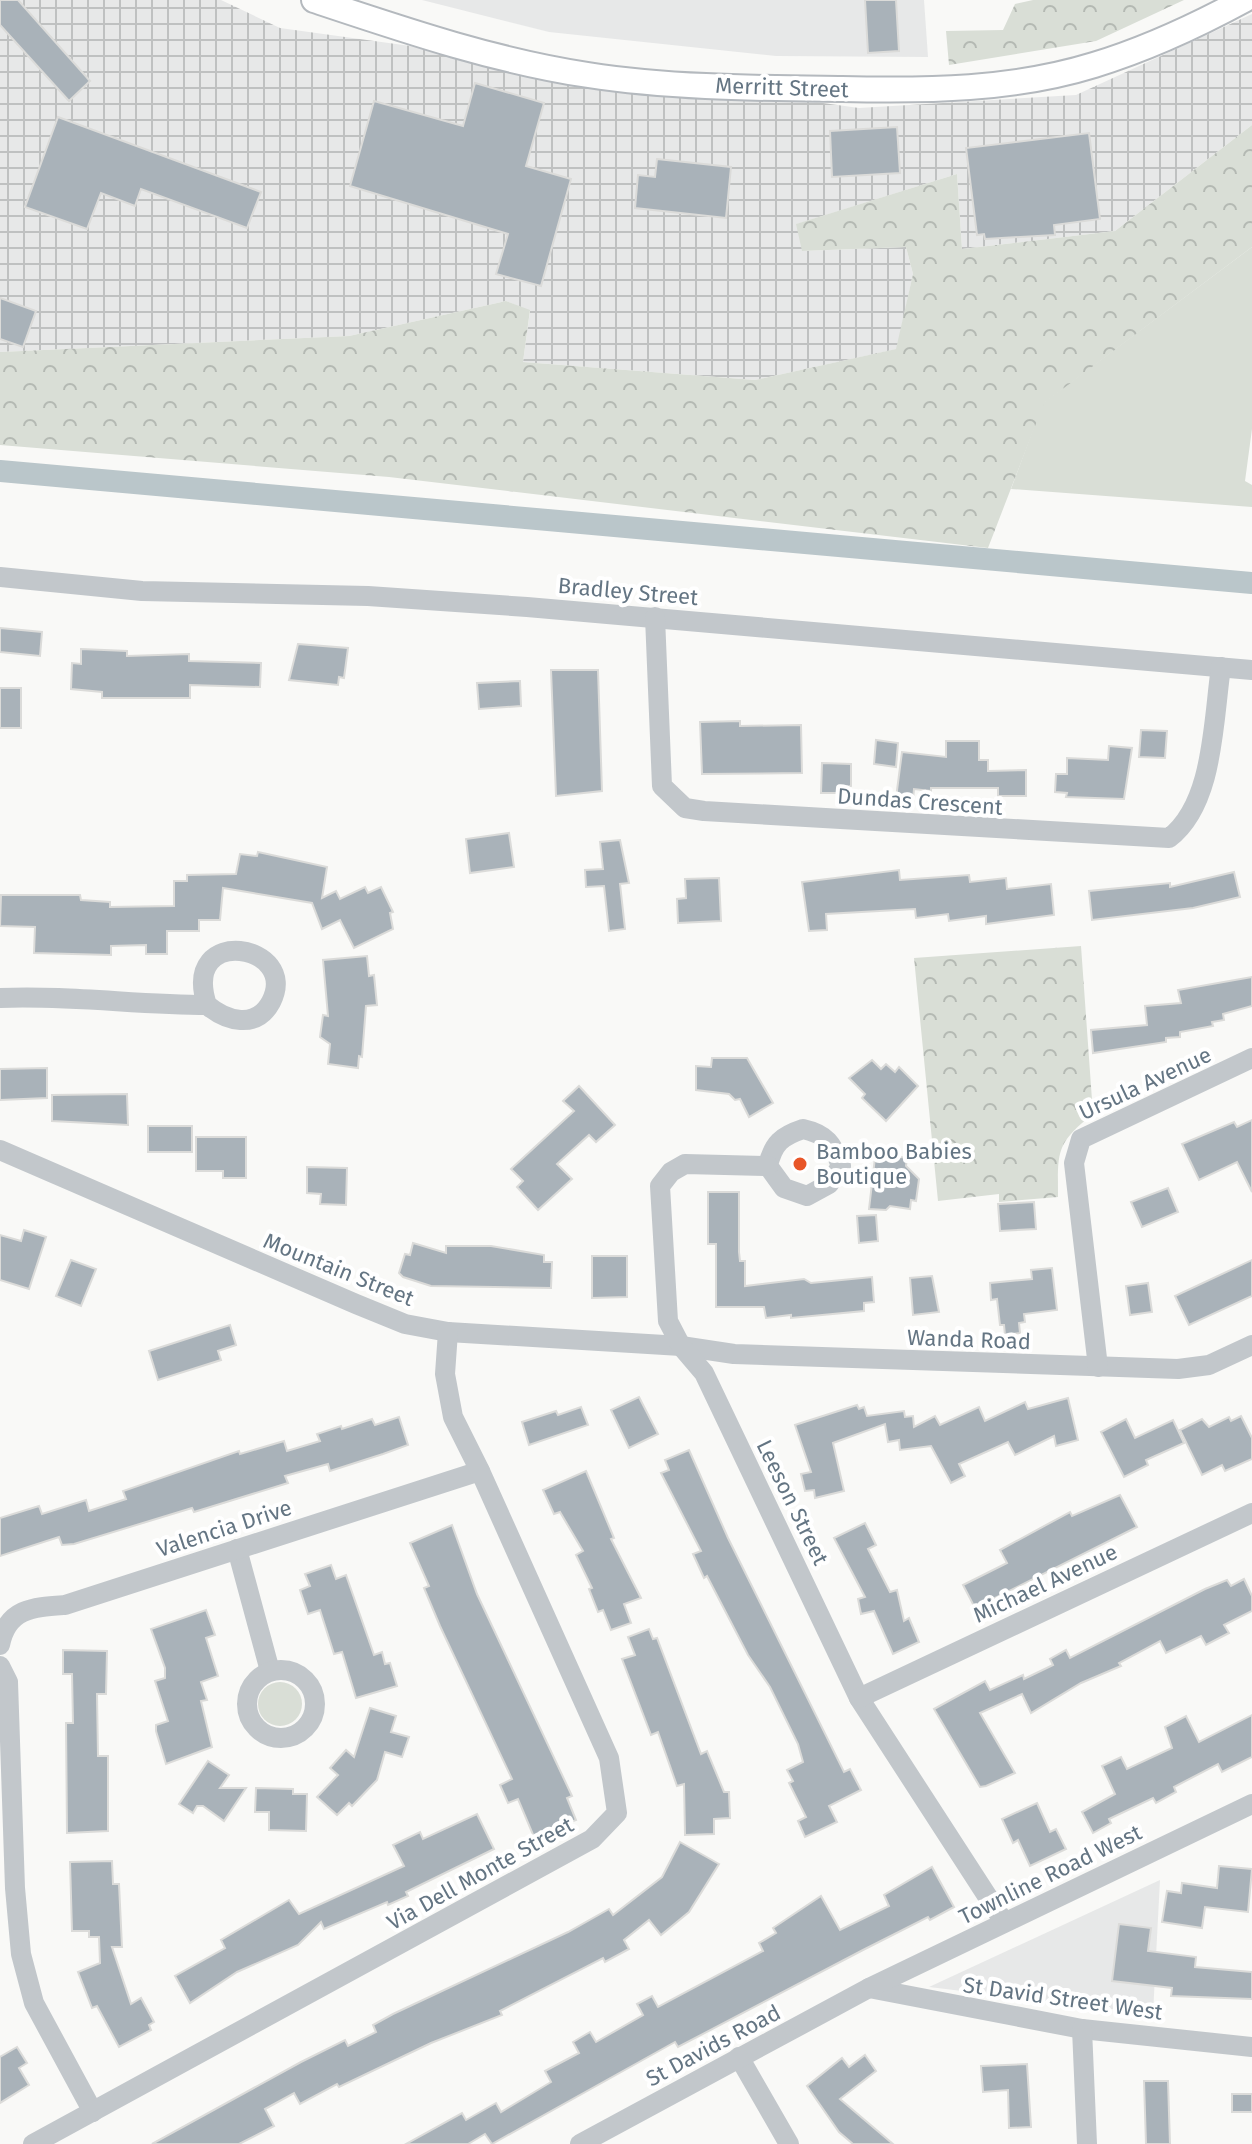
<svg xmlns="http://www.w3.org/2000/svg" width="1252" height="2144" font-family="'Fira Sans',sans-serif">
<defs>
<pattern id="industrial-grid" width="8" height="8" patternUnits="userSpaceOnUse" patternTransform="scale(2)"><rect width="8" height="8" fill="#e7e8e8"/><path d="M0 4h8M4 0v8" fill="none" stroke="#bfc1c1"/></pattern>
<pattern id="forest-crowns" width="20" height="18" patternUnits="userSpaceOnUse" patternTransform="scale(2)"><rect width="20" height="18" fill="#d9ded6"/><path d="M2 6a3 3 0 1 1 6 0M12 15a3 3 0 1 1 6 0" fill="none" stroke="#b4b9b3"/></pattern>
</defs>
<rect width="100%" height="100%" fill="#f9f9f7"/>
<g fill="#e7e8e8">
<path d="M422 0H924L928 57 776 56 549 32Z"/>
<path d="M1160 1880 1153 2014 929 1987Z"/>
</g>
<path fill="url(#industrial-grid)" d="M0 0H221L280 28 859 108 1076 95 1252 14V125L1115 231 962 249 957 174 797 224 803 251 906 247 913 274 897 349 755 380 523 362 530 311 506 301 349 336 0 352Z"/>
<g fill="#d9ded6">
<path d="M1252 247V429L1245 481 1252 485V507L1011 489 1043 403Z"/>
<circle cx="280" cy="1704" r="22"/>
</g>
<g fill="url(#forest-crowns)">
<path d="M1033 0H1184L1096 41 949 65 946 31 1003 30 1015 4Z"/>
<path d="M1252 125V247L1044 403 988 548 389 477 0 445V352L349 336 506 301 530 310 523 362 755 380 896 349 913 274 906 247 802 251 796 224 957 174 962 249 1115 231Z"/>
<path d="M1081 946 1093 1114C1055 1144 1058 1152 1058 1197L999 1202V1194L938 1201 914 958Z"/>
</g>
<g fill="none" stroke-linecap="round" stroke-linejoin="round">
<path stroke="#bac6ca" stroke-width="22" d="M0 471 1252 583"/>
</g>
<g fill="#a9b2b9" stroke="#dbdbd9" stroke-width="2">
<path d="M0 0H18L90 81 69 101 0 25Z"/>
<path d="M865 0H896L899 51 868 53Z"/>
<path d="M475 83 544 103 526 166 571 179 541 286 496 274 508 234 350 186 374 101 463 126Z"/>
<path d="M58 117 261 192 247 228 141 189 135 206 101 193 87 229 25 207Z"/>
<path d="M897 127 900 173 832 177 830 131Z"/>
<path d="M1089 133 1100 219 1054 225 1055 235 985 239 984 234 977 235 966 148Z"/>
<path d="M657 159 731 167 726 218 635 208 638 175 655 177Z"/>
<path d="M0 298 36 311 23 347 0 339Z"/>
<path d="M0 628 42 632 40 656 0 652Z"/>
<path d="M298 644 348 648 344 678 339 677 338 685 289 680Z"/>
<path d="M81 649 127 651V656L189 654V661L261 663 260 687 190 685V698H102V692L71 689 72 663 81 664Z"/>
<path d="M551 670H598L602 791 556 796Z"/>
<path d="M520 681 521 706 479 709 477 683Z"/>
<rect x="0" y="688" width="21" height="40"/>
<path d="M740 721V726L801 725 802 773 702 774 700 722Z"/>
<path d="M1141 730 1167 731 1165 758 1139 757Z"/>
<path d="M876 740 898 743 896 767 874 764Z"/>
<path d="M946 741H979V760H988V771L1026 770V796H998V788H931V791L914 789 913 800 896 798 902 752 946 757Z"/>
<path d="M1109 746 1132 748 1124 799 1066 797 1067 793 1055 792 1056 774H1067V758L1108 760Z"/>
<path d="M822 763 851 764V786L839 789V793H821Z"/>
<path d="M509 833 514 867 470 873 466 839Z"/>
<path d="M620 840 629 883 620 884 625 929 609 931 604 886 586 887 585 870 603 869 600 842Z"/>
<path d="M258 852 327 867 322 898 336 891 340 899 365 887 368 893 381 887 393 912 390 913 393 929 354 948 340 920 322 929 312 903 223 888 220 920H199V931H167V954H146V945L111 946V955L34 953 35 927 0 926 1 895H80L81 900 110 902V907L174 906V881H187V875L236 874 240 854 257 856Z"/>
<path d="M899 870 900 880 969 875 970 882 1006 878 1007 889 1051 884 1054 915 986 924V916L949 921 948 914 916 918 915 909 826 914 827 930 809 931 802 882Z"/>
<path d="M1234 872 1240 897 1193 908 1092 920 1089 891 1170 883V887Z"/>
<path d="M719 878 721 921 678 923 677 899 686 898 685 879Z"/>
<path d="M367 956 369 976 374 975 377 1005 366 1006 362 1057 359 1056 358 1068 328 1064 330 1044 320 1037 323 1015 328 1016 323 960Z"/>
<path d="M1252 977V1006L1223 1014 1224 1020 1212 1022 1213 1026 1180 1032V1037L1166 1038V1042L1093 1053 1091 1030 1147 1025 1145 1006 1181 1003 1178 990Z"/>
<path d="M712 1058H747L773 1103 749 1117 740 1099 735 1100 729 1094 696 1090V1066L711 1067Z"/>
<path d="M872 1060 881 1069 886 1064 895 1072 899 1067 918 1086 886 1121 862 1098 865 1094 849 1078Z"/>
<path d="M47 1068V1098L0 1100V1069Z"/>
<path d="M579 1086 615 1125 596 1142 589 1135 557 1164 572 1179 538 1210 517 1187 523 1181 511 1169 574 1111 563 1101Z"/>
<path d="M127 1094 128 1125 52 1121V1095Z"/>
<path d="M1252 1120V1192L1237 1162 1199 1180 1182 1144 1234 1122 1237 1127Z"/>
<rect x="148" y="1126" width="44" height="26"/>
<path d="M196 1137H246V1178H223V1171H196Z"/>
<path d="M876 1149 900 1151V1157L907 1158 906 1166 919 1179 916 1201 911 1200 910 1209 890 1206 886 1210 869 1209Z"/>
<path d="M307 1167 347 1168 346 1205 320 1204 321 1194 307 1193Z"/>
<path d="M1168 1188 1178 1212 1142 1227 1131 1202Z"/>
<path d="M708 1192H739V1252L740 1261H745V1286L804 1279 811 1283 872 1277 874 1302 864 1303V1311L791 1318V1315L766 1318 764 1307H716V1244H708Z"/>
<path d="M1034 1202 1036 1229 1000 1231 998 1204Z"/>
<path d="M876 1215 878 1241 859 1243 857 1216Z"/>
<path d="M24 1230 46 1237 29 1289 0 1280V1235L21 1241Z"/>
<path d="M413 1243 446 1253V1246H491L544 1255V1262H552L551 1288 431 1286 403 1277 399 1273 405 1254 410 1255Z"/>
<path d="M592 1256H627V1297L592 1298Z"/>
<path d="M71 1260 96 1269 81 1306 56 1296Z"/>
<path d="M1252 1260V1296L1189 1325 1175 1296Z"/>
<path d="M1052 1268 1057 1310 1024 1314 1025 1322 1019 1323 1020 1333 1005 1335 1004 1325H1000L997 1299 991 1300 990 1283 1032 1279 1031 1270Z"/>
<path d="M932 1276 939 1312 913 1315 910 1278Z"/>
<path d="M1148 1283 1152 1312 1130 1315 1126 1286Z"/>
<path d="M230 1325 236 1345 218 1351 221 1360 158 1380 149 1351Z"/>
<path d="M639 1397 658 1434 629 1448 611 1410Z"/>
<path d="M1068 1398 1078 1440 1056 1446 1054 1436 1015 1455 1008 1442 959 1464 965 1476 951 1483 931 1446 900 1450 899 1440 888 1442 885 1424 833 1443 844 1491 815 1498 814 1490 805 1491 801 1474 811 1472 795 1425 857 1405 859 1409 864 1407 867 1416 904 1411 905 1417 913 1416 914 1427 935 1416 940 1425 979 1407 985 1421 1025 1402 1028 1409Z"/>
<path d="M581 1407 588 1425 529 1445 522 1422 556 1411 558 1415Z"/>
<path d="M1241 1416 1252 1438V1459L1225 1471 1222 1465 1202 1475 1180 1430 1202 1419 1209 1427 1229 1417 1231 1421Z"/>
<path d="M399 1417 408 1445 383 1454 330 1471 328 1464 285 1476 288 1483 194 1512 192 1508 74 1544 62 1545 59 1537 0 1556V1518L39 1506 42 1514 86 1500 89 1511 126 1499 123 1491 239 1451 240 1454 284 1441 287 1451 320 1441 317 1434 341 1426 342 1429 372 1419 375 1425Z"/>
<path d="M1126 1419 1135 1438 1173 1420 1184 1443 1146 1460 1148 1465 1124 1477 1101 1432Z"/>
<path d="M689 1450 728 1538 844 1772 850 1769 861 1790 829 1806 837 1822 805 1837 798 1821 806 1817 789 1783 793 1781 787 1770 803 1762 798 1744 770 1687 748 1655 707 1576 704 1578 693 1554 701 1551 661 1473 669 1470 665 1460Z"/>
<path d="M586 1471 614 1538 611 1539 641 1598 624 1604 631 1623 611 1630 603 1610 598 1612 589 1589 592 1588 576 1555 583 1551 560 1512 554 1514 543 1490Z"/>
<path d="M1120 1495 1137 1527 975 1608 963 1585 1007 1563 1000 1550 1070 1512 1072 1516Z"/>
<path d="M865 1523 876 1545 868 1549 890 1592 897 1590 904 1621 909 1618 919 1642 893 1654 874 1611 861 1614 858 1599 865 1597 834 1538Z"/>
<path d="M452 1525 477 1594 572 1796 567 1798 576 1820 534 1837 518 1799 508 1803 500 1785 512 1779 440 1626 424 1588 429 1586 410 1543Z"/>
<path d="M331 1565 336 1579 346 1575 374 1655 382 1652 385 1664 390 1663 397 1686 356 1698 343 1655 342 1652 334 1654 320 1610 308 1614 300 1590 310 1586 305 1574Z"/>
<path d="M1244 1579 1252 1596V1611L1224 1625 1229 1633 1206 1645 1201 1636 1166 1653 1160 1641 1119 1663 1121 1666 1081 1683 1031 1713 1022 1694 980 1713 1015 1773 986 1786 980 1787 934 1709 985 1681 990 1690 1023 1675 1024 1679 1053 1665 1050 1659 1066 1650 1070 1658 1205 1589 1227 1580 1231 1586Z"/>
<path d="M206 1610 215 1635 206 1638 218 1676 201 1682 207 1700 201 1701 212 1747 166 1764 156 1731V1725L168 1721 155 1681 165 1678V1668L151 1629Z"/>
<path d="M649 1629 653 1639 657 1638 701 1754 707 1751 724 1792H729L730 1818 714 1819V1834L685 1835 684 1784 677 1786 658 1732 651 1735 622 1659 635 1655 628 1637Z"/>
<path d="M63 1650 107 1651 106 1694H97L98 1756H108V1831L67 1833 66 1723H73L72 1674H63Z"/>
<path d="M370 1708 396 1716 391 1732 409 1737 402 1757 385 1752 377 1780 352 1806 349 1803 337 1815 317 1797 338 1775 330 1768 346 1750 354 1757Z"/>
<path d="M1252 1715V1757L1222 1772 1218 1764 1174 1787 1176 1792 1156 1803 1153 1798 1109 1819 1111 1823 1093 1833 1082 1812 1115 1794 1102 1766 1121 1757 1127 1769 1172 1748 1165 1727 1186 1716 1199 1742Z"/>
<path d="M208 1761 229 1775 220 1788H246L224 1821 203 1806H197L193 1813 179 1804Z"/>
<path d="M256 1788 293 1789V1794H307L306 1831 269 1830V1812H255Z"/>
<path d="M1037 1803 1050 1832 1056 1829 1066 1849 1030 1866 1018 1840 1013 1843 1002 1819Z"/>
<path d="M477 1814 494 1849 406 1892 408 1896 388 1905 387 1902 324 1929 321 1922 298 1945 237 1972 190 2003 175 1976 225 1948 221 1940 289 1900 299 1914 404 1866 393 1845 420 1832 423 1839Z"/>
<path d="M680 1842 719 1864 689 1912 661 1935 649 1920 624 1940 629 1949 605 1962 603 1958 500 2011 502 2015 431 2043 339 2087 337 2084 300 2104 294 2093 265 2109 274 2126 239 2144H152L301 2062 345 2040 348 2046 376 2032 373 2025 393 2014 568 1932 609 1909 613 1915 662 1877Z"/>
<path d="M112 1861 113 1884H119L122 1947H112L131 2004 141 1998 154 2022 149 2025 151 2030 119 2047 97 2006 92 2008 78 1972 100 1963 99 1937H89V1931H72L70 1862Z"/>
<path d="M1219 1866 1252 1869 1248 1912 1205 1907 1202 1928 1162 1922 1167 1891 1181 1893 1182 1883 1217 1888Z"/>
<path d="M932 1867 954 1907 930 1920 928 1917 863 1950 678 2047 675 2042 492 2144 485 2134 468 2144H406L462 2113 466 2120 496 2103 501 2112 551 2082 545 2071 579 2053 573 2042 590 2032 596 2042 643 2015 637 2004 652 1996 658 2007 763 1951 759 1943 776 1933 773 1928 821 1896 840 1930 889 1906 884 1895Z"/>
<path d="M1119 1924 1151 1928 1148 1951 1196 1957 1195 1967 1252 1972V1999L1171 1996 1172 1988 1112 1981Z"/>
<path d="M17 2047 27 2063 19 2068 29 2085 0 2103V2057Z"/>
<path d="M865 2055 876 2071 840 2099 893 2144H853L839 2132 807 2086 842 2058 849 2067Z"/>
<path d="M1027 2064 1031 2127 1009 2128 1008 2090 983 2092 981 2066Z"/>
<path d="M1144 2081H1168L1170 2144H1146Z"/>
<rect x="1232" y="2094" width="20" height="18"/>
</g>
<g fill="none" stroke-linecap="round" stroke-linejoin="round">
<defs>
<path id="major" d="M314 0C404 30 495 61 588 75 672 88 758 88 842 89 927 91 1013 90 1094 65 1147 49 1196 26 1244 0"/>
</defs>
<use href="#major" stroke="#b4b9be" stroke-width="28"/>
<g stroke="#c2c7cb" stroke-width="20">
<path d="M0 577 142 591 368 596 527 607 1252 670"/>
<path d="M655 617 662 786 685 808 704 811 1169 838C1214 804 1213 721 1221 667"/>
<path d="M0 998C69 995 138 1005 207 1005 226 1021 256 1030 271 1002 301 944 180 923 207 1005"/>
<path d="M803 1129C826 1134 833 1144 841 1166L829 1184 807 1196 784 1188 768 1166C773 1143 782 1136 803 1129Z"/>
<path d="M0 1150 356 1304 405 1324 448 1332 681 1346 734 1354 1178 1369 1209 1365 1252 1345"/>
<path d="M768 1166 685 1164 671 1172 660 1186 668 1321 681 1346 704 1373 859 1698 1004 1922"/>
<path d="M1098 1367 1074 1163 1081 1139 1252 1058"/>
<path d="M237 1549 270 1671"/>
<path d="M0 1645C7 1608 34 1607 65 1605L480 1471"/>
<path d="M0 1666 8 1682 15 1888 21 1954 34 2003 93 2112"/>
<circle cx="281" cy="1704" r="34"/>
<path d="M859 1698 1252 1513"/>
<path d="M869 1988 1082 2029 1252 2047"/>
<path d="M1082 2029 1087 2144"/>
<path d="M739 2057 789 2144"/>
<path d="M33 2144 592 1839 617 1813 609 1758 480 1471 453 1417 445 1374 448 1332"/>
<path d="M580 2144 869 1988 1252 1804"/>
</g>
<use href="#major" stroke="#fff" stroke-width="24"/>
</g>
<circle fill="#e85628" stroke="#fff" stroke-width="3" cx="800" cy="1164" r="8"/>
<g text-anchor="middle" stroke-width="8" stroke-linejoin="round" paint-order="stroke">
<g font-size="22" fill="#647583" stroke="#fff">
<text transform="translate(782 87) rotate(2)" y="8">Merritt Street</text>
<text transform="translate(628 591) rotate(5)" y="8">Bradley Street</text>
<text transform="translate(920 801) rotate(4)" y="8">Dundas Crescent</text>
<text transform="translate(1145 1083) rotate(-25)" y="8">Ursula Avenue</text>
<text transform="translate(339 1269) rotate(22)" y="8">Mountain Street</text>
<text transform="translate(969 1339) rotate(2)" y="8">Wanda Road</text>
<text transform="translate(793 1502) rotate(64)" y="8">Leeson Street</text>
<text transform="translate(224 1528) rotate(-18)" y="8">Valencia Drive</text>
<text transform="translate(1045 1583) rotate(-25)" y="8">Michael Avenue</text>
<text transform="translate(480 1873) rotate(-29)" y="8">Via Dell Monte Street</text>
<text transform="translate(1050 1874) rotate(-26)" y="8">Townline Road West</text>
<text transform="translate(1063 1998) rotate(8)" y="8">St David Street West</text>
<text transform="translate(713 2045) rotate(-28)" y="8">St Davids Road</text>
</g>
<g font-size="22" fill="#647583" stroke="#fff" text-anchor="start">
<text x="816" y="1159">Bamboo Babies<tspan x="816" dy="25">Boutique</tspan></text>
</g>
</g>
</svg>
